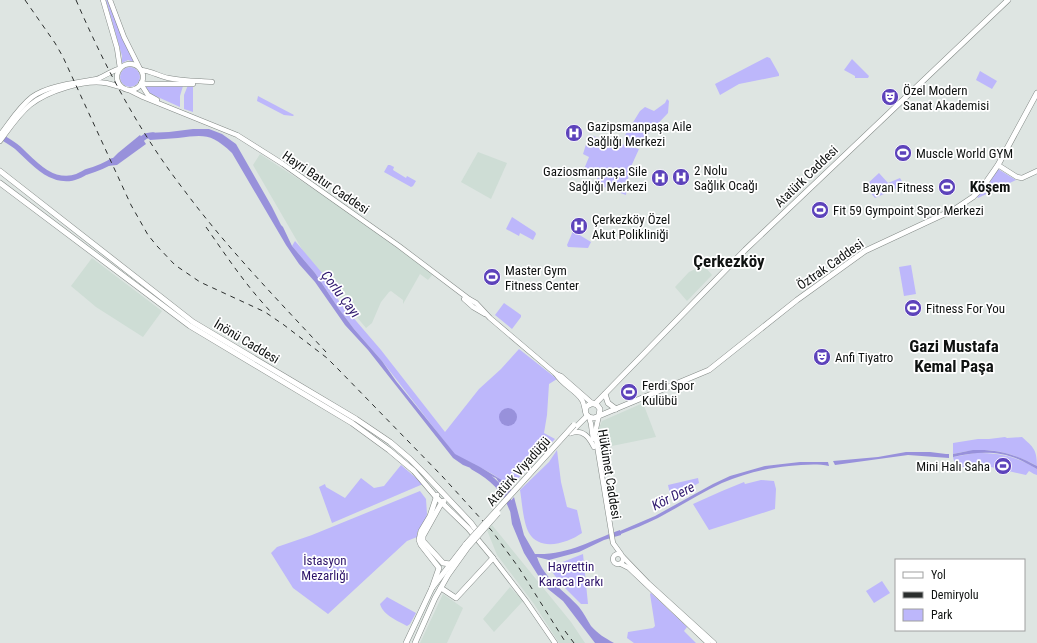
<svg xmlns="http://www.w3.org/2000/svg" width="1037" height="643" font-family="'Roboto Condensed',sans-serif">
<rect width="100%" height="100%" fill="#dee5e2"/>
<g fill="#ceddd5">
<path d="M478 152 507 163 491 199 461 182Z"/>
<path d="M260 154 335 203 433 274 428 280 420 274 403 304V300L391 291 389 292 381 302 372 323 366 328 307 258 253 165Z"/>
<path d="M92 258 162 311 143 337 96 307 71 286Z"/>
<path d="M702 266 706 268 712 275 687 301 675 287 689 272Z"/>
<path d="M643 403 656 437 602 448 598 430 602 421Z"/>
<path d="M492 525 571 622 585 643H559L534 604 497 555 487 530Z"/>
<path d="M510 587 523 601 494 632 483 619Z"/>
<path d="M443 594 463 608 447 643H420Z"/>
</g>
<g fill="#bdb7fb">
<path d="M106 0H109L127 48 136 63 128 60 122 63V56Z"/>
<path d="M767 57 770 58 779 74V76L739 84 720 95 715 84Z"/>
<path d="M852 59 869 76 868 78H855V76L844 70Z"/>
<circle cx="130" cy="77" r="10"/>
<path d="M980 71 997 81 992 89 976 80Z"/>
<path d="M188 85 193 86V112L184 109V95Z"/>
<path d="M147 86H183L180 96V107L151 94 146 88Z"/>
<path d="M258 96 294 115 293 116 284 115 259 102 257 101Z"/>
<path d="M667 99 669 101 668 113 648 134 644 141 641 142 624 137 640 111 645 107 654 111 665 103Z"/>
<path d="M589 135 639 149 629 171 626 195 596 184 598 176 584 169 589 157 583 154Z"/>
<path d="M388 165H390L394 167 393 170 406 178 407 176 416 181 413 186 411 187 384 172Z"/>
<path d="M998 169 1016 180 978 198 977 197 989 183Z"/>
<path d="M879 173 888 183 900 178 904 185 875 198 865 186Z"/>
<path d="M512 217 535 232 536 234 533 240 520 233 519 236 506 229Z"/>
<path d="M573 231 591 242 588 248 568 247 567 245Z"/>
<path d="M295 241 323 274 339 301 381 350 445 432 479 389 501 369 519 349 557 379 549 384 547 415 544 433 555 439 510 487C495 473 473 464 455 455L382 361 354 329 339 309 315 273 292 246Z"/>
<path d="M911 265 916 294 904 296 899 267Z"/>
<path d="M504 303 521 315V317L512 329 495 315Z"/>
<path d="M1005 437 1007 438 1022 437C1033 447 1037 449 1037 466 1007 450 986 446 953 454V443L978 439H989Z"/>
<path d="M557 450 561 482 567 507 577 510 582 533C568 543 540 552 529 533 523 522 522 502 520 490L549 462Z"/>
<path d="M975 453C1001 453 1015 456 1037 469V475L1034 474 1029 471 1026 475 991 467H959L954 461 953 457Z"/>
<path d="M401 465 423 484 332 523 319 487 325 484 326 487 345 498 361 478 374 488 384 486Z"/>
<path d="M698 478 699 483 671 498 668 485Z"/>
<path d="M761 480 774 481 776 489 775 509 709 530 693 504 722 491 744 482 745 484Z"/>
<path d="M420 491 426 499 427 514 426 519 417 533V537L407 541 328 614 293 588 271 553 277 547 312 535Z"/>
<path d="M583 554 588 604H581L561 584 550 569V567Z"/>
<path d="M882 581 890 593 874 603 866 591Z"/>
<path d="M651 593 687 627 684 631 696 643H634L627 638 628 632 653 628 655 626 650 594Z"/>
<path d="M387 597 416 613 410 624 407 626C398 621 383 615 380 604Z"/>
</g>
<g fill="#9891db">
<path d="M193 129H209L222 134 236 144 272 207 281 225 283 227 292 246 315 273 339 309 354 329 382 361 396 381 455 454 480 467 505 482 512 491 507 494 496 478 463 465 453 458 368 350 345 325 315 282 299 264 286 245 232 153C211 133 204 135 178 138 169 139 159 139 150 140L147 137V133L169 132Z"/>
<path d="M140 135 146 144 117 165 107 166V164L118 153Z"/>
<circle cx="508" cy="417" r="9"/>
<path d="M973 450C998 449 1015 454 1037 466V469C1031 466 1025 462 1018 459 997 450 974 452 953 457V454Z"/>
<path d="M906 452H930L946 454H949V458L908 455 835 465 833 461 878 457Z"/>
<path d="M800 462H828L829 466C816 463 802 465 789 466 766 468 743 474 722 483 700 493 679 507 658 518 646 524 633 529 621 534V535L604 540 579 552 549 560 537 557C544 579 565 591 579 607 584 613 587 620 591 626 598 634 605 638 614 643H595L563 601 548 589 541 580 524 553 512 524 509 503 514 497 524 535 535 554C569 555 589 541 620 530V531L655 516 713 484 730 476 765 466Z"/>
</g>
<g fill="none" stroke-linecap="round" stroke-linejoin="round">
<g stroke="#9891db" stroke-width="5.5">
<path d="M0 136C6 140 12 143 18 148 33 162 49 182 72 178 78 177 82 174 86 172 96 169 103 167 112 161"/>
<path d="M136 143 146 136 153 135"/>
<path d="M473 467C491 477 505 489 512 509"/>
</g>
<defs>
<g id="secondary">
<path d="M103 0 117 48 120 68"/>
<path d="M110 0 124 37 139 67"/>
<circle cx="130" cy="77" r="13"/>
<path d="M141 70C151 71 159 76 168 78 183 81 198 81 212 82"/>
<path d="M141 83 146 84H193"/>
<path d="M141 84 148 95 157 100"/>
<path d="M129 90 143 97 237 135 283 164 399 246 469 299 476 303 490 318 556 374C562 385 576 390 582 400 584 403 584 407 585 410"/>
<path d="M0 135C10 122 19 107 32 97 48 85 77 83 97 79 103 77 111 71 119 69"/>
<path d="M0 141C9 129 18 115 30 105 47 91 85 79 106 83 111 84 116 86 121 87"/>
<path d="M998 165 1017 177 1022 178 1037 171"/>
<path d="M464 299 473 307 485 314"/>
<path d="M556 374 561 376 593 404"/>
<path d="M599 415 595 433 613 543 621 554"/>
<path d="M589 417 591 424 593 439"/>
<path d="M571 433C583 429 589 437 594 447"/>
<circle cx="618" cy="559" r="5"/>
<path d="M623 557 648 583 714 643"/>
<path d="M493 558 526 601 555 643"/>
<path d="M621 564 629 568 708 643"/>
</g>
<g id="primary">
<path d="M0 171 193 322 356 419 390 442 410 459 423 472 471 523 479 534"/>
<path d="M0 183 190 326 352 423 389 450 414 471 436 497 468 528 493 558 456 598 441 588"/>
<path d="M605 394 608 403 616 409"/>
<path d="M595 404 745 250 1008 0"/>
<path d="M599 415 600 409 597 405 593 403 587 406C583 412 587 418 594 418L709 370 797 300 865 251 955 209 973 197 982 188 998 165 1037 93"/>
<path d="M570 433 587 416"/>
<path d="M444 501 442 502 423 536V541L443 563 450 564"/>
<path d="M432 588 439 568 421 545 419 540 421 531 430 516 437 495"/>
<path d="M406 643 432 588 466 544"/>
<path d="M415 643 435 598 448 575 468 547"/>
</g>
</defs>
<use href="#secondary" stroke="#838986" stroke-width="5.5"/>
<use href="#primary" stroke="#838986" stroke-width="6"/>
<use href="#secondary" stroke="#fff" stroke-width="4.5"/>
<use href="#primary" stroke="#fff" stroke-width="5"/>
<g stroke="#2b2e2d" stroke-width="1" stroke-dasharray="5 5" stroke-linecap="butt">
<path d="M25 0 55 43 63 57 131 205 148 235 157 246 175 265 200 282 265 312 284 325 327 358 338 369 442 476 492 531 519 568 566 643"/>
<path d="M76 0C105 67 139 132 184 190 227 248 277 299 326 352"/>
<path d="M206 227C227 257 247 287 272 313"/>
<path d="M565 631 574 643"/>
</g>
<defs>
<g id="primary-bridge">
<path d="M466 544 574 425"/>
<path d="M468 547 498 513"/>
</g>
</defs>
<use href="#primary-bridge" stroke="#838986" stroke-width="6" stroke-linecap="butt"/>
<use href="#primary-bridge" stroke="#fff" stroke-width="5"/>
</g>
<defs>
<symbol id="theatre-disc" viewBox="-11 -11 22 22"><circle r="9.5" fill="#5d43bb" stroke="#fff"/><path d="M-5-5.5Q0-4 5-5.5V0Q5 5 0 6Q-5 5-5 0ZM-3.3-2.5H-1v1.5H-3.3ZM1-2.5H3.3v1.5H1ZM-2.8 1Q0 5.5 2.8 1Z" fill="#fff"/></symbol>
<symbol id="hospital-disc" viewBox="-11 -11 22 22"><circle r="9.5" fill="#5d43bb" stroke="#fff"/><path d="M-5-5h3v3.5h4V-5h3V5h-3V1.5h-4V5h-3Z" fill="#fff"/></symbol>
<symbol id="stadium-disc" viewBox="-11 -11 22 22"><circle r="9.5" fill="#5d43bb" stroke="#fff"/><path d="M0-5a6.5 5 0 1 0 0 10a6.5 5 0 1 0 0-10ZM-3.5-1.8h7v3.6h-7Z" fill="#fff"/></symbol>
</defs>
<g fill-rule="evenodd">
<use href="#theatre-disc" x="880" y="87" width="20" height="20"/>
<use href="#hospital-disc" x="564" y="123" width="20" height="20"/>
<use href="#stadium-disc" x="893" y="143" width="20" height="20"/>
<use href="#hospital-disc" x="671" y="167" width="20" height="20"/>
<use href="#hospital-disc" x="650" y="168" width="20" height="20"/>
<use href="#stadium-disc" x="937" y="177" width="20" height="20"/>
<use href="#stadium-disc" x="810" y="200" width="20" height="20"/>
<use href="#hospital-disc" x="569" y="216" width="20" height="20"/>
<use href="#stadium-disc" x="482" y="267" width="20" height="20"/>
<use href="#stadium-disc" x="903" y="298" width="20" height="20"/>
<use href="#theatre-disc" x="812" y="347" width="20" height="20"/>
<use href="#stadium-disc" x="619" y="382" width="20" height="20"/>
<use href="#stadium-disc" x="993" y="456" width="20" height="20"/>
</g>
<g text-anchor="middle" stroke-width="3.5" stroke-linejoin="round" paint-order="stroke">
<g font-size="13" fill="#0f1211" stroke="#fff" text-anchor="start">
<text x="903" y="95">Özel Modern<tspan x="903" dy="15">Sanat Akademisi</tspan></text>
<text x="587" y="131">Gazipsmanpaşa Aile<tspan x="587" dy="15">Sağlığı Merkezi</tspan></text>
<text x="916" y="158">Muscle World GYM</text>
<text x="694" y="175">2 Nolu<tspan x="694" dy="15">Sağlık Ocağı</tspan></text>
<text x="647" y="176" text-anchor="end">Gaziosmanpaşa Sile<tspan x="647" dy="15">Sağlığı Merkezi</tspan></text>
<text x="934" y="192" text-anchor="end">Bayan Fitness</text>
<text x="833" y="215">Fit 59 Gympoint Spor Merkezi</text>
<text x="592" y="224">Çerkezköy Özel<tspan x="592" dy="15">Akut Polikliniği</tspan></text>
<text x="505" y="275">Master Gym<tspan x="505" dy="15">Fitness Center</tspan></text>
<text x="926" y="313">Fitness For You</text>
<text x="835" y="362">Anfi Tiyatro</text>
<text x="642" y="390">Ferdi Spor<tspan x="642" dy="15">Kulübü</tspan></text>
<text x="990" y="471" text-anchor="end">Mini Halı Saha</text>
</g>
<g font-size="13" fill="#0f1211" stroke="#fff">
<text transform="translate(806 176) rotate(-44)" y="5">Atatürk Caddesi</text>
<text transform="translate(326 182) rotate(34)" y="5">Hayri Batur Caddesi</text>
<text transform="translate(830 264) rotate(-35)" y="5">Öztrak Caddesi</text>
<text transform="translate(247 341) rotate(31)" y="5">İnönü Caddesi</text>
<text transform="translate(518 471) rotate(-48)" y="5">Atatürk Viyadüğü</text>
<text transform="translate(610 474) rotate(81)" y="5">Hükümet Caddesi</text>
</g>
<g font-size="13" fill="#2d136a" stroke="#fff">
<text x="325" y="565">İstasyon<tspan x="325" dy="15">Mezarlığı</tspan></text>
<text x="571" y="571">Hayrettin<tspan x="571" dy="15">Karaca Parkı</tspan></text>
</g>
<g font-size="14" font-style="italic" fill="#30196f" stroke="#fff">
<text transform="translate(341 294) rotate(53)" y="5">Çorlu Çayı</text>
<text transform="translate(673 496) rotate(-27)" y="5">Kör Dere</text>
</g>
<g font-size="15" font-weight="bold" fill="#0f1211" stroke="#fff">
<text x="990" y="192">Köşem</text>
</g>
<g font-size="17" font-weight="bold" fill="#0f1211" stroke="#fff">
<text x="729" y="267">Çerkezköy</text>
<text x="954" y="352">Gazi Mustafa<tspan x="954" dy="20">Kemal Paşa</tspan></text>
</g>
</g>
<rect x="895" y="559" width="130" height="72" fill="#ffffff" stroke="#9fa0a0"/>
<rect x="903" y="572" width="20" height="6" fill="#ffffff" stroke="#9fa0a0"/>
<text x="931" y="579" font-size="12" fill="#0f1211">Yol</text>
<rect x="903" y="592" width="20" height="6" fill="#2b2e2d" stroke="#9fa0a0"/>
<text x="931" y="599" font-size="12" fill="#0f1211">Demiryolu</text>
<rect x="903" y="609" width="20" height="12" fill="#bdb7fb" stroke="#9fa0a0"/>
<text x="931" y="619" font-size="12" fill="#0f1211">Park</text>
</svg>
